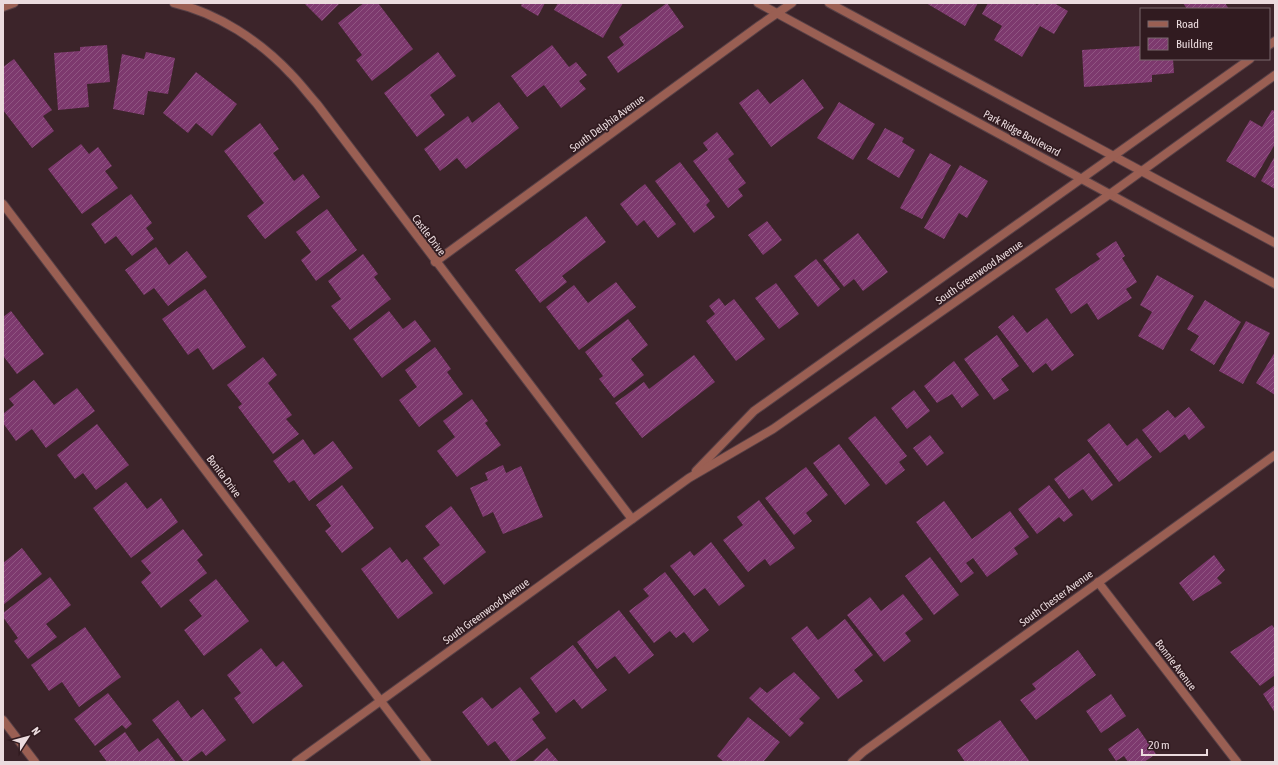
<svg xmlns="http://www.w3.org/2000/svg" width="1278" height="765" font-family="'Asap Condensed',sans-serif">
<defs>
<pattern id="building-hatch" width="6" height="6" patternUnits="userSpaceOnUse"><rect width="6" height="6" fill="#7d396e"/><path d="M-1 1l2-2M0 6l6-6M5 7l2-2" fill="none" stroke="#905582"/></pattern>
</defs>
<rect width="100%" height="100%" fill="#3c242a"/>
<g fill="url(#building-hatch)">
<path d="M306 3H340L322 21 305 4Z"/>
<path d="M364 3H378L413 49 372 81 356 60 362 55 338 23Z"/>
<path d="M522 3H545L538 16 521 6Z"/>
<path d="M558 3H623L603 38 554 10Z"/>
<path d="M667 3 684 27 618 73 607 57 624 45 619 37Z"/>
<path d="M926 3H978L965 26Z"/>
<path d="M988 3H1034L1037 5 1039 3H1054L1068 11 1054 34 1040 26 1022 57 994 40 1002 26 982 14Z"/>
<path d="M1183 3H1225L1229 9H1187Z"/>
<path d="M107 45 110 82 87 84 89 107 58 110 54 53 80 51V47Z"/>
<path d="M552 45 569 67 576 62 587 75 579 81 586 89 561 108 544 85 527 97 511 76Z"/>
<path d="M1141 46V59H1173L1174 73 1152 75V82L1084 87 1082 50Z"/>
<path d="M146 52 175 58 168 94 148 91 144 115 113 109 122 54 144 59Z"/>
<path d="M438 52 456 76 430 95 445 115 417 137 384 93Z"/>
<path d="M14 59 52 110 43 116 54 131 32 148 3 110V67Z"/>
<path d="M196 72 237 104 212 136 196 123 188 133 163 113Z"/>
<path d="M803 79 824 108 771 147 739 103 758 89 770 104Z"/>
<path d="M499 102 519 128 466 169 457 158 440 171 424 149 468 116 472 123Z"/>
<path d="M839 102 875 124 853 160 817 138Z"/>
<path d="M1272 110 1275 111V144L1255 178 1226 161 1250 120 1262 127Z"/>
<path d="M260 123 279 149 273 153 294 181 303 174 320 197 265 239 247 216 264 203 224 151Z"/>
<path d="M885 128 904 138 902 142 915 150 899 178 867 159Z"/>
<path d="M717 132 734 154 728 159 746 183 738 189 743 196 728 208 693 161 708 150 703 143Z"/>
<path d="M81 144 89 154 98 147 112 166 105 171 118 188 82 214 48 169Z"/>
<path d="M930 153 951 165 922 219 900 208Z"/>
<path d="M1275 156V189L1261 181Z"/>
<path d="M680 162 710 201 706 205 715 217 694 233 655 181Z"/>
<path d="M960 165 988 181 967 218 959 213 944 239 924 228Z"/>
<path d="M645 184 676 224 658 238 644 220 637 226 620 204Z"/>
<path d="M131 194 152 223 146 228 154 239 132 256 116 236 105 244 91 224Z"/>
<path d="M327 209 357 250 316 281 301 260 311 252 296 232Z"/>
<path d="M586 216 606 242 562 276 567 282 540 303 515 270Z"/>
<path d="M767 221 782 240 763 255 748 235Z"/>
<path d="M858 233 888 272 863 291 854 279 844 287 823 260Z"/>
<path d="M1116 241 1125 256 1122 258 1137 282 1126 289 1132 298 1098 320 1087 303 1071 314 1055 289 1100 259 1096 254Z"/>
<path d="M156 247 169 265 187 251 207 277 168 306 154 288 144 295 125 270Z"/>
<path d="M363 254 378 274 374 277 391 299 350 330 331 306 341 299 328 281Z"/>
<path d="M816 259 840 289 818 307 794 276Z"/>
<path d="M1157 275 1194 296 1163 350 1138 336 1152 312 1140 305Z"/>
<path d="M616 282 636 307 579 350 546 307 574 285 588 303Z"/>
<path d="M776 283 799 314 779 329 755 298Z"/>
<path d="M205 289 246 347 213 370 198 348 188 355 162 319Z"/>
<path d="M719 298 725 306 734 299 765 339 736 361 706 321 715 314 709 306Z"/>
<path d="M1205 300 1241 322 1214 365 1190 350 1199 336 1187 329Z"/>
<path d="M11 311 44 354 17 374 4 357H3V317Z"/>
<path d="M389 311 403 329 415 320 431 341 382 378 353 339Z"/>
<path d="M1013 315 1027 333 1047 318 1074 355 1052 371 1046 363 1033 373 998 327Z"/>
<path d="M628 319 648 345 631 359 644 375 614 398 599 379 603 376 585 352Z"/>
<path d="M1246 321 1270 333 1243 384 1219 371Z"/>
<path d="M997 335 1019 366 1001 379 1009 390 994 400 964 359Z"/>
<path d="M435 347 451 369 447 372 463 394 419 427 399 400 417 387 405 370Z"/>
<path d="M1275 352V395L1256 383Z"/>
<path d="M694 355 715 382 642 438 615 403 644 382 649 389Z"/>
<path d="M263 357 277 375 268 383 292 415 286 419 299 434 273 454 238 407 242 404 227 385Z"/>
<path d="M954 361 979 395 962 408 952 394 937 403 924 386Z"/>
<path d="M34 380 54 405 77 388 95 411 46 448 32 429 16 441 3 423V414L14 405 9 399Z"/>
<path d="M914 390 930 411 907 429 891 408Z"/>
<path d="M472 399 488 421 485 423 501 445 457 477 437 451 455 437 443 421Z"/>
<path d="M1189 407 1205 427 1189 440 1185 434 1160 453 1142 430 1168 410 1175 418Z"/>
<path d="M875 416 907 456 899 462 905 470 886 485 848 438Z"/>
<path d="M1109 423 1127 446 1137 438 1152 457 1119 482 1087 440Z"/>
<path d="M97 424 129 465 96 490 83 473 75 479 57 455Z"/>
<path d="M930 435 944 453 927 466 913 448Z"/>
<path d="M303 439 314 455 333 441 353 468 309 501 294 480 289 483 273 461Z"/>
<path d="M839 444 870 485 845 505 813 463Z"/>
<path d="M1089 453 1113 485 1092 501 1083 489 1069 499 1054 479Z"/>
<path d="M503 465 506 473 521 466 543 517 503 534 493 512 483 517 470 488 488 480 485 473Z"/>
<path d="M806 467 828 495 806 513 812 521 794 535 765 498Z"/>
<path d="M126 482 147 509 161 498 178 522 131 558 93 508Z"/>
<path d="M342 485 374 528 342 553 325 531 331 526 316 505Z"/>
<path d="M1049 485 1073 515 1064 522 1059 517 1037 534 1018 509Z"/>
<path d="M759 500 795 548 770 566 765 559 748 572 723 540 743 525 737 517Z"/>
<path d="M944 501 972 539 1010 511 1029 537 1014 548 1018 554 987 577 973 558 966 563 974 573 961 583 916 522Z"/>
<path d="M451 506 486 552 444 585 423 558 440 545 425 526Z"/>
<path d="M183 529 203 555 197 560 207 573 161 608 141 582 151 573 141 561Z"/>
<path d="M711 542 745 586 719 606 705 588 694 596 670 566 690 551 694 556Z"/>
<path d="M390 547 402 563 407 559 433 593 398 619 361 569Z"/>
<path d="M22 548 42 574 3 605V563Z"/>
<path d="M1214 555 1225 570 1217 578 1222 583 1193 601 1179 583Z"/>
<path d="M930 557 959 595 934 615 905 576Z"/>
<path d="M665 572 709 630 693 643 684 632 676 638 670 631 654 643 629 611 649 596 643 589Z"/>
<path d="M50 577 71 605 46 624 57 637 28 659 14 641 18 638 3 617V613Z"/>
<path d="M216 579 249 621 204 656 184 630 202 616 189 600Z"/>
<path d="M903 594 923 619 905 633 911 641 884 662 847 615 870 597 881 611Z"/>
<path d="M619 610 654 655 629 674 615 656 597 669 577 642Z"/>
<path d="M845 619 873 655 854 670 863 681 838 699 791 638 807 626 818 640Z"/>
<path d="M1272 625 1275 629V675L1260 686 1230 652Z"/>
<path d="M85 627 121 677 79 707 62 682 49 691 31 665Z"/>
<path d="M573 645 607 690 582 709 574 699 556 713 530 678Z"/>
<path d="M261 648 276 667 283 661 303 686 253 724 234 698 241 693 227 675Z"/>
<path d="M1078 650 1096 675 1036 720 1020 700 1036 689 1032 684Z"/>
<path d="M794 672 820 698 799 719 804 723 790 737 749 698 760 687 767 693Z"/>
<path d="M1275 685V713L1263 694Z"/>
<path d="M520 687 540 713 532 719 546 738 514 762H511L495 741 488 746 462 712 482 697 492 709Z"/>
<path d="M108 693 132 724 126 729 122 725 95 746 74 719Z"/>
<path d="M1111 694 1126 716 1101 733 1086 711Z"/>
<path d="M178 700 191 718 203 709 226 740 206 756 202 751 187 762H184L152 720Z"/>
<path d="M748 717 780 742 764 761 766 762H724L717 756Z"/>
<path d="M1000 720 1030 762H965L957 750Z"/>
<path d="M1138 728 1156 754 1144 762H1128L1124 756 1116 761 1108 749Z"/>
<path d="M125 732 139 752 158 738 176 762H107L99 751Z"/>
<path d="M547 748 559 762H532Z"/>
</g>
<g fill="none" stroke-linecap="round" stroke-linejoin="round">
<defs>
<g id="minor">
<path d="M174 3C218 13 260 41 291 74 300 83 308 94 317 104L632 519"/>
<path d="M758 3 1275 284"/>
<path d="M829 3 1275 243"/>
<path d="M3 7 14 3"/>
<path d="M1269 45 1275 41"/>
<path d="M3 204 427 762"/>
<path d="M435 262 760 25 792 3"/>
<path d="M696 471 754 411 1250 59"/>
<path d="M1098 582 1237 762"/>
<path d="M3 720 35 762"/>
<path d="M296 762 689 478 773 429 1110 194 1275 75"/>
<path d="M852 762 863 752 1275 455"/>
</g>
</defs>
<use href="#minor" stroke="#584147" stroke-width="10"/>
<use href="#minor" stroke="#9a5f53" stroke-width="8"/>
</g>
<g text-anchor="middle" stroke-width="3.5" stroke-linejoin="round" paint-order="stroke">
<g font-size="11" fill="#ebdbde" stroke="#311b20">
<text transform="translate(607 123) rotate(-36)" y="4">South Delphia Avenue</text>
<text transform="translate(1022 133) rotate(28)" y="4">Park Ridge Boulevard</text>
<text transform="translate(429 235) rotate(53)" y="4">Castle Drive</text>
<text transform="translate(979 272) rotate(-35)" y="4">South Greenwood Avenue</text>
<text transform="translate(224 476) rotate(53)" y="4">Bonita Drive</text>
<text transform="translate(1056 598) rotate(-36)" y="4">South Chester Avenue</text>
<text transform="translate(486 611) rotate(-36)" y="4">South Greenwood Avenue</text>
<text transform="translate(1176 665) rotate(53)" y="4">Bonnie Avenue</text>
</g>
</g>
<rect width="1278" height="765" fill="none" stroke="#ebdbde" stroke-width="8"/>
<rect x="1140" y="8" width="130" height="52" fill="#311b20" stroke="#7b686c"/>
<rect x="1148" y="21" width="20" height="6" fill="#9a5f53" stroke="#7b686c"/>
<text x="1176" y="28" font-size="12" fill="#ebdbde">Road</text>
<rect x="1148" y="38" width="20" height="12" fill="url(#building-hatch)" stroke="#7b686c"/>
<text x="1176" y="48" font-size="12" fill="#ebdbde">Building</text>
<g transform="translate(28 737) rotate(54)" stroke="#311b20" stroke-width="3" paint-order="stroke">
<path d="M0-3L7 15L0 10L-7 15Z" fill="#ebdbde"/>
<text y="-6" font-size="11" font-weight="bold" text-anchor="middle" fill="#ebdbde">N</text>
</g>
<path d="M1142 749v6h65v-6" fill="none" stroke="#ebdbde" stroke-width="2"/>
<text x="1148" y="749" font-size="12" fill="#ebdbde" stroke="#311b20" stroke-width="3" paint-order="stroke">20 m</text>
</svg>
